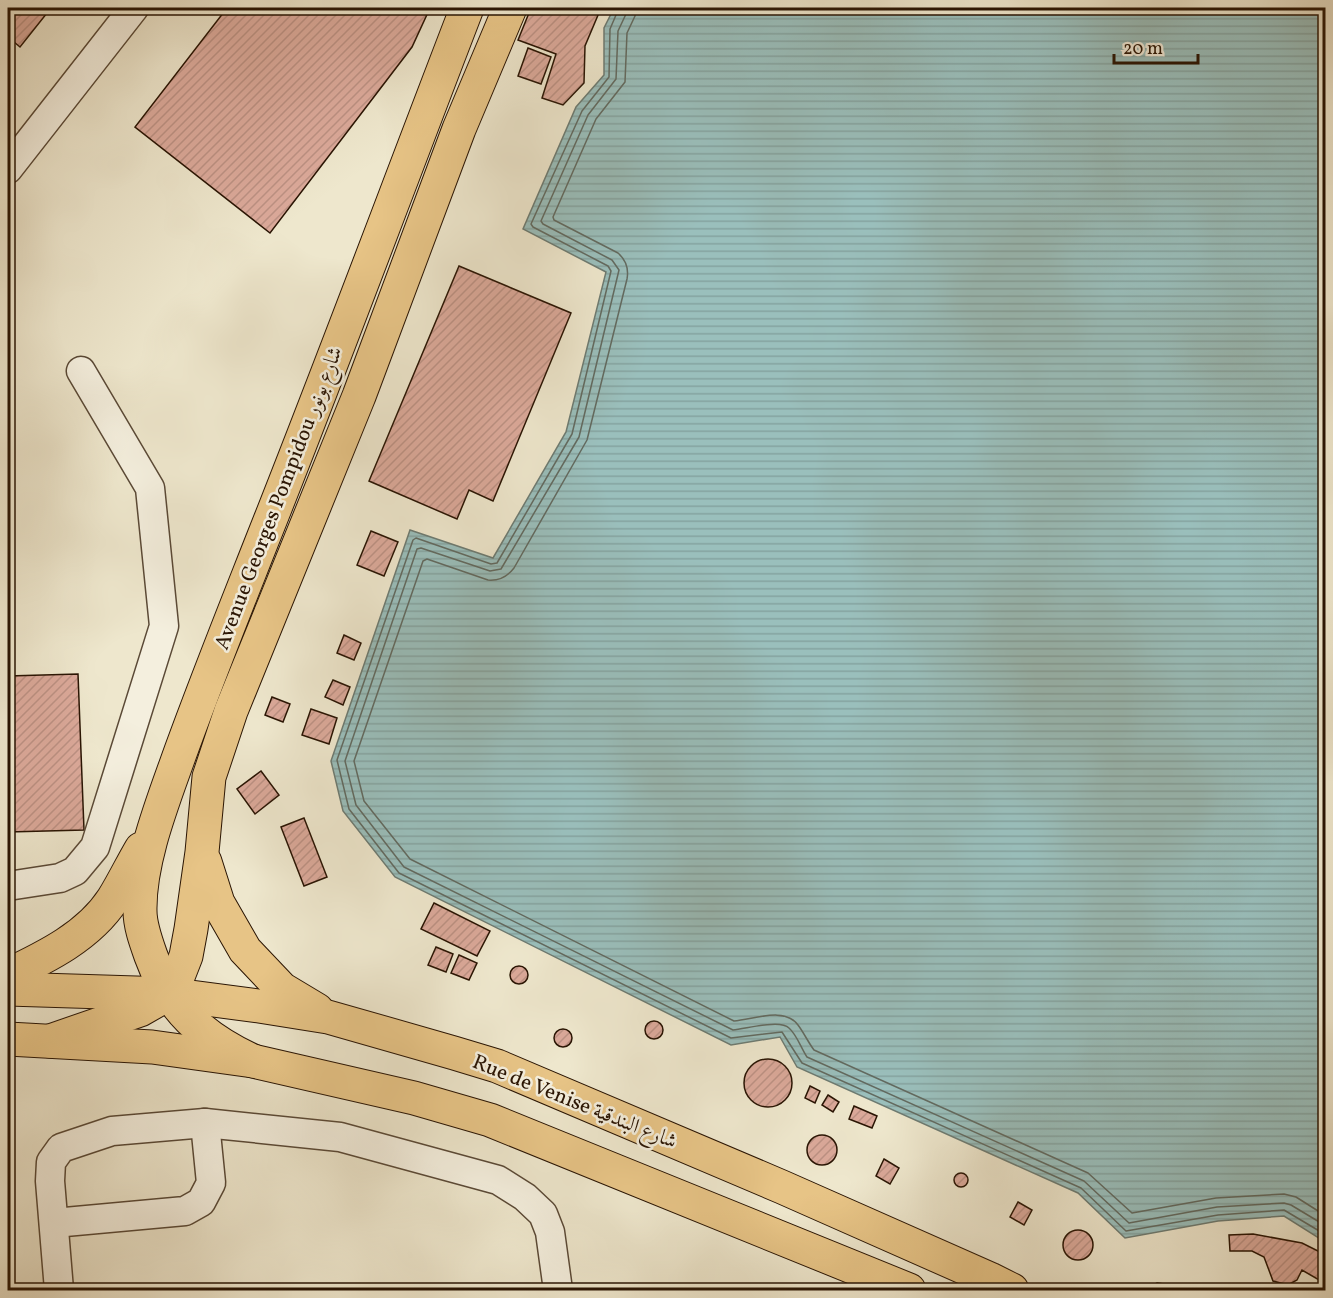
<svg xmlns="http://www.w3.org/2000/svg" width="1333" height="1298" font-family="Vollkorn,Amiri,serif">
<defs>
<pattern id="water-rules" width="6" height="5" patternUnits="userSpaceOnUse" patternTransform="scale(1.5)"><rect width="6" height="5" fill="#9abfbc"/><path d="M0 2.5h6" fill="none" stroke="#85a3a0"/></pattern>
<pattern id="building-hatch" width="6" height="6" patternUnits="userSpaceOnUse" patternTransform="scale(1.5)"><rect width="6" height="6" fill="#dba99a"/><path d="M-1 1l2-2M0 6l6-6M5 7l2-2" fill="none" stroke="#bc9183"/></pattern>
</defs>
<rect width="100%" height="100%" fill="#eee7cd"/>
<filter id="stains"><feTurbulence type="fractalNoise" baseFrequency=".00333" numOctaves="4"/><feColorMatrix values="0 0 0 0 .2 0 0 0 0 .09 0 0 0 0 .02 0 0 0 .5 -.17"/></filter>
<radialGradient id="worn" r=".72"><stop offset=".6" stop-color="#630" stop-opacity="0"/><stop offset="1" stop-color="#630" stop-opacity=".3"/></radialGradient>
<path fill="url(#water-rules)" stroke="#6d7b72" stroke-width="1.5" d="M614 8H1325V1242L1284 1216 1218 1221 1125 1238 1078 1193 797 1067 780 1037 731 1045 395 877 343 811 331 761 410 530 493 558 566 432 606 272 523 229 576 107 604 75V28Z"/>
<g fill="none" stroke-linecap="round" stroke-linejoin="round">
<g stroke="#626a60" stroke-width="1.5">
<path d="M619 8 610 29 609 77 582 111 531 224 533 227 608 266 611 271 572 434 497 563 491 564 416 538 413 540 337 760 349 809 399 873 731 1038 782 1032 802 1063 1081 1188 1126 1231 1218 1215 1284 1210 1326 1235"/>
<path d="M627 8 626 14 618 31 616 79 588 115 541 221 543 224 612 260 619 270 579 437 501 569 490 571 421 548 417 549 345 761 356 805 404 867 733 1030C746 1029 780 1019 789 1028 797 1035 801 1048 807 1057L1084 1181 1129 1223 1217 1207 1284 1203 1291 1205 1326 1226"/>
<path d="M636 8 635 16 627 33 625 82 596 119 553 217 554 220 618 253C626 260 629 268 627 279L587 440 514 568C507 577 499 581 488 580L427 559 423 561 354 761 364 801 410 859 734 1021C753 1020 784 1006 798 1025 804 1033 808 1042 814 1050L1088 1173 1132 1213 1216 1198 1284 1194 1296 1197 1326 1216"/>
</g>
</g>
<g fill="url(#building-hatch)" stroke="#291403" stroke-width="1.5">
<path d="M8 8H51L20 47 8 37Z"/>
<path d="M227 8H430L412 47 270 233 135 127Z"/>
<path d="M531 8H601L585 46 584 83 563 105 542 98 556 54 518 40Z"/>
<path d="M528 48 551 57 541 84 518 76Z"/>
<path d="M459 266 571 313 493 501 469 490 457 519 369 481Z"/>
<path d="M371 531 398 542 384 576 357 565Z"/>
<path d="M344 635 361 643 354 660 337 653Z"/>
<path d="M78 674 84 830 8 832V676Z"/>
<path d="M333 680 350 687 343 705 325 697Z"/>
<path d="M272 697 290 704 283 722 265 715Z"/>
<path d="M311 709 337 718 329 744 302 735Z"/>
<path d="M261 771 279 795 255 814 237 789Z"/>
<path d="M304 818 327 877 304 886 281 827Z"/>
<path d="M434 903 490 931 477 956 421 929Z"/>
<path d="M436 947 453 954 446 972 428 965Z"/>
<path d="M459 955 477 963 469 980 451 973Z"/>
<circle cx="519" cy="975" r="9"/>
<circle cx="654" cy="1030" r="9"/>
<circle cx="563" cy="1038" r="9"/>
<circle cx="768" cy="1083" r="24"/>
<path d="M810 1086 820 1091 815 1103 805 1098Z"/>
<path d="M828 1095 839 1102 833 1112 822 1105Z"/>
<path d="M854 1106 877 1116 872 1128 849 1119Z"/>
<circle cx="822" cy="1150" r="15"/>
<path d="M884 1159 899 1168 890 1184 876 1176Z"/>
<circle cx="961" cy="1180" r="7"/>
<path d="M1018 1202 1032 1210 1024 1225 1010 1217Z"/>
<circle cx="1078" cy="1245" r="15"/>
<path d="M1253 1234 1302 1243 1326 1255V1284L1302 1270 1297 1280 1288 1285 1273 1281 1264 1257 1252 1251H1230L1229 1235Z"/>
<path d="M1157 1283 1164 1284 1168 1290H1148L1151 1286Z"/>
</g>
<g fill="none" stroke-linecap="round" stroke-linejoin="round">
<defs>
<g id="minor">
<path d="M8 169 134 8"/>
<path d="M8 886 60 878 75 871 95 847 164 626 150 488 81 371"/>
<path d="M54 1223 185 1211 201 1202 211 1183 205 1123"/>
<path d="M59 1290 50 1181 51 1162 61 1148 112 1131 205 1123 340 1137 498 1180 525 1197 543 1214 550 1232 558 1290"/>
</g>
<g id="major">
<path d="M205 862 218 903 245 950 282 989 317 1010"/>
<path d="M8 975C46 957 89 936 113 899 123 883 131 866 141 849"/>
<path d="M8 989 168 994 259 1006 328 1017 454 1053 497 1066 782 1187 990 1279 1012 1290"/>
<path d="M8 1039 152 1047 253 1061 414 1098 490 1120 909 1290"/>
<path d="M50 1041 140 1010 168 994 179 974 186 956 191 929 202 852 209 777 231 711 359 396 459 129 510 8"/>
<path d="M253 1061C203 1038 170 1009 151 956 146 942 140 926 140 911 139 862 162 804 178 759 204 687 232 617 260 546 331 368 398 187 467 8"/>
</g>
</defs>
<use href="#minor" stroke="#5a4936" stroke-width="31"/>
<use href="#major" stroke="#291403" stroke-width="35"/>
<use href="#minor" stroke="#f4efde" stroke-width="28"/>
<use href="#major" stroke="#e7c486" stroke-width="33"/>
</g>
<g text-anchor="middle" stroke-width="5" stroke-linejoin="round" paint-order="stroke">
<g font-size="21" fill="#291403" stroke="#f4efde">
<text transform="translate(278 498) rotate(-69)" y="7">Avenue Georges Pompidou شارع بونور</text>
<text transform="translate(575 1101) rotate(22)" y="7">Rue de Venise شارع البندقية</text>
</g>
</g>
<rect width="1333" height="1298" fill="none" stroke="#eee7cd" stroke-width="30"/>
<rect x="9" y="9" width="1315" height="1280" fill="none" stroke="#291403" stroke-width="3"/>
<rect x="15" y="15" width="1303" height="1268" fill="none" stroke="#291403" stroke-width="1.5"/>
<path d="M1114 54v9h84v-9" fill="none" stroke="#291403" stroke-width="3"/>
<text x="1123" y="54" font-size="18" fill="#291403" stroke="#f4efde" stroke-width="4.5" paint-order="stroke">20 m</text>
<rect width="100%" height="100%" filter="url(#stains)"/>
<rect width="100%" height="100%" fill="url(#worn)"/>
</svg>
